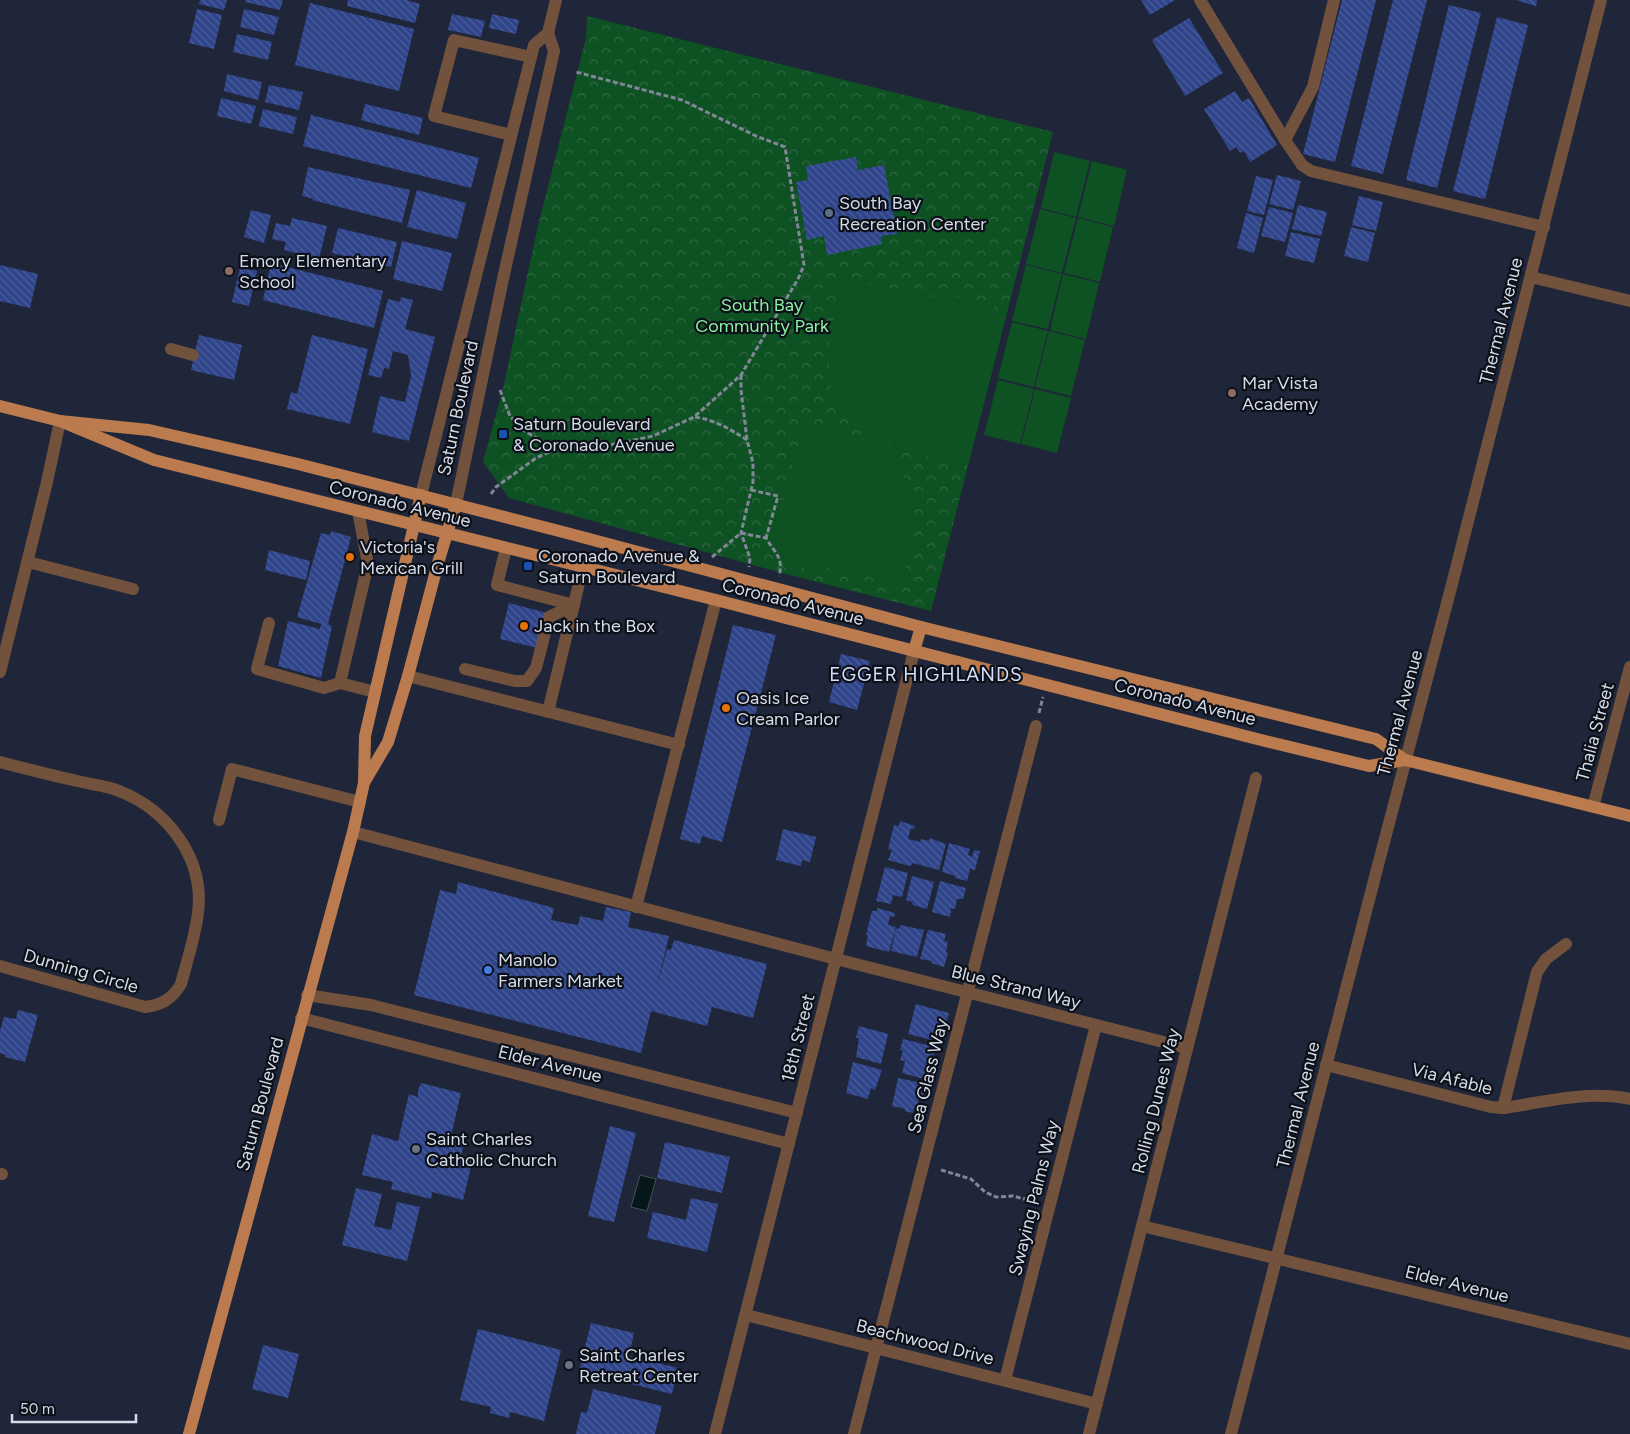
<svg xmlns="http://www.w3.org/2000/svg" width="1630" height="1434" font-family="Figtree,sans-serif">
<defs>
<pattern id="park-crowns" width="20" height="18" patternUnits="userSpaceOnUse" patternTransform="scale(1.25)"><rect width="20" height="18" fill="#0e5122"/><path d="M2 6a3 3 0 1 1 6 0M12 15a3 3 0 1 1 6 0" fill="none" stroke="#306942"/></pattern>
<pattern id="building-back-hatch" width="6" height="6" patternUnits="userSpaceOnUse" patternTransform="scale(1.25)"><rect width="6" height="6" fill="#2f448a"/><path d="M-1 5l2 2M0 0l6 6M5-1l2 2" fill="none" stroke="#4c5e9a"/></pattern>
</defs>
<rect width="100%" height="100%" fill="#1f2639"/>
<path fill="url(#park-crowns)" d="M587 16 1053 132 931 611 786 574 509 498 483 462 503 389 537 230 586 38Z"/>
<g fill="#0e5122">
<path d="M1054 152 1090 161 1076 217 1041 208Z"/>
<path d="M1092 161 1127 170 1114 226 1078 217Z"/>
<path d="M1040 209 1076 218 1062 273 1026 264Z"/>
<path d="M1078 218 1113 227 1100 282 1064 273Z"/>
<path d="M1026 265 1062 274 1048 329 1012 321Z"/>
<path d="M1063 274 1099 283 1086 339 1050 330Z"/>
<path d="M841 280 945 299 947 294 993 306 1005 320 968 466C946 460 923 456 901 449 872 439 839 414 830 383 828 378 829 373 829 368 829 338 835 309 841 280Z"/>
<path d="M1012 322 1048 331 1034 387 998 378Z"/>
<path d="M1049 331 1085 340 1071 396 1035 387Z"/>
<path d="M998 380 1034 389 1020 444 984 435Z"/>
<path d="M1035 389 1071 398 1057 453 1021 444Z"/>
<path d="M804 422 868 439 889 455 904 476 914 515 911 542 901 585 823 566 821 572 784 563 768 538 779 499 784 500Z"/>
</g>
<path fill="#06171a" stroke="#445258" d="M640 1175 656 1179 647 1211 631 1207Z"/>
<g fill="url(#building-back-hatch)">
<path d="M200 0H227L224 10 199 4Z"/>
<path d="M246 0H283L280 10 245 2Z"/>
<path d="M348 0H406L420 4 415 23 347 6Z"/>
<path d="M1141 0H1175L1150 15Z"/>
<path d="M1342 0H1376L1335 162 1303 154Z"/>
<path d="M1393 0H1427L1383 174 1351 166Z"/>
<path d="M1516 0H1537L1536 6Z"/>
<path d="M310 3 414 29 399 91 295 65Z"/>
<path d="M1449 5 1481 13 1437 188 1406 180Z"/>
<path d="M197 9 222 15 214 49 189 43Z"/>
<path d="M244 9 279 17 274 35 240 27Z"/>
<path d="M452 14 485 21 481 37 448 30Z"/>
<path d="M492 14 519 20 516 34 489 28Z"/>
<path d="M1497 17 1528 25 1485 199 1453 191Z"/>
<path d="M1189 18 1223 73 1185 96 1152 40Z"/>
<path d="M237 34 272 42 268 60 233 52Z"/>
<path d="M227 74 262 82 258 100 224 91Z"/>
<path d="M269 85 303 92 299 110 265 102Z"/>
<path d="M1235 91 1242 102 1249 98 1277 145 1250 162 1244 151 1240 153 1236 147 1230 151 1204 109Z"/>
<path d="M221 98 256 106 251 124 217 116Z"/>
<path d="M365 104 423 118 419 135 361 120Z"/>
<path d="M263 109 297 117 293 134 259 126Z"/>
<path d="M311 115 479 158 471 188 303 146Z"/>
<path d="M856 157 858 170 884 165 897 234 881 236 882 244 827 255 824 236 807 240 796 182 808 180 806 166Z"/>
<path d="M308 167 410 190 402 223 312 200 314 199 302 196Z"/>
<path d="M1277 175 1301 181 1293 210 1269 204Z"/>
<path d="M1256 176 1273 180 1264 215 1247 211Z"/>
<path d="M417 190 466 203 457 239 407 227Z"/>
<path d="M1359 196 1383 202 1376 231 1352 225Z"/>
<path d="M1298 205 1327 212 1321 236 1292 229Z"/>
<path d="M1269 207 1293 213 1285 242 1261 236Z"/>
<path d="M251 210 271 215 264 243 244 237Z"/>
<path d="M1246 213 1263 218 1254 253 1237 248Z"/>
<path d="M292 218 327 226 319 259 284 250 286 242 272 239 276 223 290 226Z"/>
<path d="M1351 227 1375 233 1368 262 1344 256Z"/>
<path d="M338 228 397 242 391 267 332 253Z"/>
<path d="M1291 232 1320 239 1314 263 1285 256Z"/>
<path d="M402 241 452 253 442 291 393 279Z"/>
<path d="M271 263 383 291 374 328 263 300Z"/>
<path d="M0 265 38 274 30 308 0 301Z"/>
<path d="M240 268 257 271 249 306 232 302Z"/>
<path d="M401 297 413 300 405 329 435 337 409 441 372 432 380 396 405 402 411 376 408 355 393 351 389 369 384 368 381 378 368 375 388 299 400 302Z"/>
<path d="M199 335 242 345 234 380 191 370Z"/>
<path d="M312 335 368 349 350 424 287 409 291 392 297 394Z"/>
<path d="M331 531 351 537 328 624 332 626 321 678 278 666 288 621 320 629 321 624 297 617 321 533 330 535Z"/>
<path d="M269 550 310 561 306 580 265 570Z"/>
<path d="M509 603 547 613 538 648 500 639Z"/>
<path d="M733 625 776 635 722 842 702 836 700 844 680 839Z"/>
<path d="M841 654 870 661 857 710 829 702Z"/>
<path d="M900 821 915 826 914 829 911 828 908 839 920 842 921 839 929 841 930 838 946 844 939 870 913 863 910 866 888 860 892 850 888 849 894 825 899 826Z"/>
<path d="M783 829 816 837 810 862 802 860 801 866 776 860Z"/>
<path d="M949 843 970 849 968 855 972 857 974 850 980 851 975 870 970 869 967 881 955 878V876L942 872Z"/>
<path d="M885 867 908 873 902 897 893 895 891 904 876 901Z"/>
<path d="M912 876 934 882 927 909 913 905 912 902 906 900Z"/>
<path d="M940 881 966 888 963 899H957L955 909 951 908 950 917 932 912Z"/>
<path d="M458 882 554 908 551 920 578 925 580 916 603 921 606 907 631 912 628 927 669 936 656 989 667 949 671 950 674 940 767 964 753 1018 712 1007 707 1026 651 1011 641 1053 414 995 440 890 456 894Z"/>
<path d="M877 908 895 913 894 917 890 916 888 925 896 927 889 952 866 946 868 935H866L872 911H877Z"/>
<path d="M900 925 924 930 917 957 891 951 896 928 899 929Z"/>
<path d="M928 930 946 934 944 941 948 942 946 952 948 953 944 967 931 963 932 961 920 959Z"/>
<path d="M916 1004 949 1013 946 1024 941 1023 936 1041 908 1034Z"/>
<path d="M18 1010 38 1015 25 1062 5 1057 6 1055 0 1053V1031L4 1017 16 1019Z"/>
<path d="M859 1026 888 1034 881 1064 856 1057 859 1038H856Z"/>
<path d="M903 1039 935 1047 928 1080 902 1073 905 1061 900 1060 903 1051 900 1050Z"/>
<path d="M853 1062 882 1070 875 1090 871 1088 868 1099 846 1093Z"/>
<path d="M898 1078 926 1084 923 1099 919 1098 917 1108 914 1107 913 1113 905 1111V1109L892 1106Z"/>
<path d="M421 1083 461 1093 451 1136 465 1139 461 1156 473 1159 463 1200 432 1192 431 1199 391 1189 393 1182 362 1175 372 1134 398 1141 409 1094 418 1097V1090Z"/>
<path d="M610 1126 636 1133 614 1222 588 1216Z"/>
<path d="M665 1142 730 1157 722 1193 657 1178Z"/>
<path d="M356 1188 382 1194 374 1226 391 1230 397 1202 420 1207 407 1261 342 1245Z"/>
<path d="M691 1198 718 1204 707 1252 647 1238 653 1212 686 1220Z"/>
<path d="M591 1323 634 1333 629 1356 678 1368 672 1394 579 1371Z"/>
<path d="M478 1329 561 1350 544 1421 510 1412 509 1418 490 1413 491 1407 460 1400Z"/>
<path d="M263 1345 299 1354 288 1398 252 1389Z"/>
<path d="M593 1389 662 1406 655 1434H576L581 1412 587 1413Z"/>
</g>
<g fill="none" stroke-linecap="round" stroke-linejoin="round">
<g stroke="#818797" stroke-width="3" stroke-dasharray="5 2.5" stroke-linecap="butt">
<path d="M741 375V390L747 440 753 463V482L741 533 750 558 749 567"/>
<path d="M500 390 510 416 523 430 545 443 566 447"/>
<path d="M695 417C715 420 730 429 747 440"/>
<path d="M751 490 778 496 766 538"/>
<path d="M491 494 496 487 536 458 547 453 566 447 609 445 653 436 694 417 741 375 798 279 804 265 785 147 756 136 682 100 576 72"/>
<path d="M712 557 741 533 766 538C775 553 784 558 779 576"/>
<path d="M1039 713 1043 697"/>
<path d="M941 1170 971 1179 985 1192 996 1197 1013 1196 1024 1199 1032 1196H1038"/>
</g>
<g stroke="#72523d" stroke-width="12">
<path d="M1200 0 1285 140 1302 165 1311 171 1544 227"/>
<path d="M511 135 434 116 454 40 531 57"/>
<path d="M1285 140 1313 87 1334 0"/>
<path d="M1531 277 1630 301"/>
<path d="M171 349 193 355"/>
<path d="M421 495 534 45 548 33"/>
<path d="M456 504 503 279 554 51 548 33 556 0"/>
<path d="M358 511 368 564 340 683 375 692"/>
<path d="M506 548 497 585 574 605"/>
<path d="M28 562 133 589"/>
<path d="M269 623 257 669 324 688 340 683"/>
<path d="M465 669 515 681H527L536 668 549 617 574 605"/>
<path d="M0 672 47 482 60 421"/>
<path d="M408 676 679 745"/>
<path d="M548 712 583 567"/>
<path d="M0 762C27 769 54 776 82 782 94 785 108 786 119 791 168 810 205 859 198 913 195 937 187 961 181 984 172 999 162 1005 145 1007L0 966"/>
<path d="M1593 807 1630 667"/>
<path d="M219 820 232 769 360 802"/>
<path d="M353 832 836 959 1187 1048"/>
<path d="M636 907 716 600"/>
<path d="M307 995 371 1005 797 1113"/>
<path d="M301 1018 789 1144"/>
<path d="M1326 1065 1491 1107 1503 1108C1545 1102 1588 1090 1630 1099"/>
<path d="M1503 1108 1537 972 1546 959 1566 944"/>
<path d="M0 1174H2"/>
<path d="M1142 1226 1630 1344"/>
<path d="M746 1315 1097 1404"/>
<path d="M1005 1380 1096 1025"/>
<path d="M715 1434 914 651"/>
<path d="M854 1434 1036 726"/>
<path d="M1089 1434 1256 778"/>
<path d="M1231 1434 1377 869 1452 584 1601 0"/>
</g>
<g stroke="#bc7b4f" stroke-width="12">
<path d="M0 406 60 421 154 460 716 600 1265 741 1369 766 1405 760"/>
<path d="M60 421 149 430 298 464 563 532 921 627 1376 739 1405 760 1630 816"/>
<path d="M914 651 921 627"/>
<path d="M365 781 388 742 408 676 438 563 456 504"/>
<path d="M189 1434 353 832 364 783 365 736 421 495"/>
</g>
</g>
<circle fill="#5c6f8a" stroke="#0c1018" stroke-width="2" cx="829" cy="213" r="5"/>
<g fill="#8d6e63" stroke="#0c1018" stroke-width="2">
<circle cx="229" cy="271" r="5"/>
<circle cx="1232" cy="393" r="5"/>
</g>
<g fill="#1a4fb4" stroke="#0c1018" stroke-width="2">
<rect x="498" y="429" width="10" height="10" rx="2.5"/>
<rect x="523" y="561" width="10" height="10" rx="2.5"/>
</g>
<g fill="#e8710a" stroke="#0c1018" stroke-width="2">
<circle cx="350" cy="557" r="5"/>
<circle cx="524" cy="626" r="5"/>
<circle cx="726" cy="708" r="5"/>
</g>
<circle fill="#3f7fe0" stroke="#0c1018" stroke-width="2" cx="488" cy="970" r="5"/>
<g fill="#6b7280" stroke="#0c1018" stroke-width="2">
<circle cx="416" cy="1149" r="5"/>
<circle cx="569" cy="1365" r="5"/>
</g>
<g text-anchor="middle" stroke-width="4.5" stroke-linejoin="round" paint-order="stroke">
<g font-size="18" fill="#d6dbe8" stroke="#0c1018" text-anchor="start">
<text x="839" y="209">South Bay<tspan x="839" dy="21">Recreation Center</tspan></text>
<text x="239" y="267">Emory Elementary<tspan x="239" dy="21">School</tspan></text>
<text x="1242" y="389">Mar Vista<tspan x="1242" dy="21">Academy</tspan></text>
<text x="513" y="430">Saturn Boulevard<tspan x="513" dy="21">&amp; Coronado Avenue</tspan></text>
<text x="360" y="553">Victoria's<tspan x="360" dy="21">Mexican Grill</tspan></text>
<text x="538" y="562">Coronado Avenue &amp;<tspan x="538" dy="21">Saturn Boulevard</tspan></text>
<text x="534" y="632">Jack in the Box</text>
<text x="736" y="704">Oasis Ice<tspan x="736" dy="21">Cream Parlor</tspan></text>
<text x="498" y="966">Manolo<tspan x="498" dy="21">Farmers Market</tspan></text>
<text x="426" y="1145">Saint Charles<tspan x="426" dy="21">Catholic Church</tspan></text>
<text x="579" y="1361">Saint Charles<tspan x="579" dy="21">Retreat Center</tspan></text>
</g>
<g font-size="18" fill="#8df29f" stroke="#0c1018">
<text x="762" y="311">South Bay<tspan x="762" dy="21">Community Park</tspan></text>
</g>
<g font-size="18" fill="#d6dbe8" stroke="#0c1018">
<text transform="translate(1501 321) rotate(-76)" y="6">Thermal Avenue</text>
<text transform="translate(458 408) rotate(-78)" y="6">Saturn Boulevard</text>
<text transform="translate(400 504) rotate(14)" y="6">Coronado Avenue</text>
<text transform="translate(793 602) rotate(14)" y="6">Coronado Avenue</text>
<text transform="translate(1185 702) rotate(14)" y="6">Coronado Avenue</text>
<text transform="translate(1400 713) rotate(-75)" y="6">Thermal Avenue</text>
<text transform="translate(1595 732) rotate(-75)" y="6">Thalia Street</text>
<text transform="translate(81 971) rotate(16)" y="6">Dunning Circle</text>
<text transform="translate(1016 987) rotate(14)" y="6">Blue Strand Way</text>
<text transform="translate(798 1038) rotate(-76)" y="6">18th Street</text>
<text transform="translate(550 1064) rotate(14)" y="6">Elder Avenue</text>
<text transform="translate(928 1076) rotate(-76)" y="6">Sea Glass Way</text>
<text transform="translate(1452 1079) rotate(14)" y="6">Via Afable</text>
<text transform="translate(1156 1101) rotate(-76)" y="6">Rolling Dunes Way</text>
<text transform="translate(260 1104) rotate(-75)" y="6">Saturn Boulevard</text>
<text transform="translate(1298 1105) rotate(-76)" y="6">Thermal Avenue</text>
<text transform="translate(1034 1198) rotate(-76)" y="6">Swaying Palms Way</text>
<text transform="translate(1457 1284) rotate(14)" y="6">Elder Avenue</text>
<text transform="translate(925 1342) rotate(14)" y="6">Beachwood Drive</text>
</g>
<g font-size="19" letter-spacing="1" fill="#d5dff9" stroke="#0c1018">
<text x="926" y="681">EGGER HIGHLANDS</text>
</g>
</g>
<path d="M12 1414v8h124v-8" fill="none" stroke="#d6dbe8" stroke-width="2.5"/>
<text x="20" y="1414" font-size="15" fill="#d6dbe8" stroke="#0c1018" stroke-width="4" paint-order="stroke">50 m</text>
</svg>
